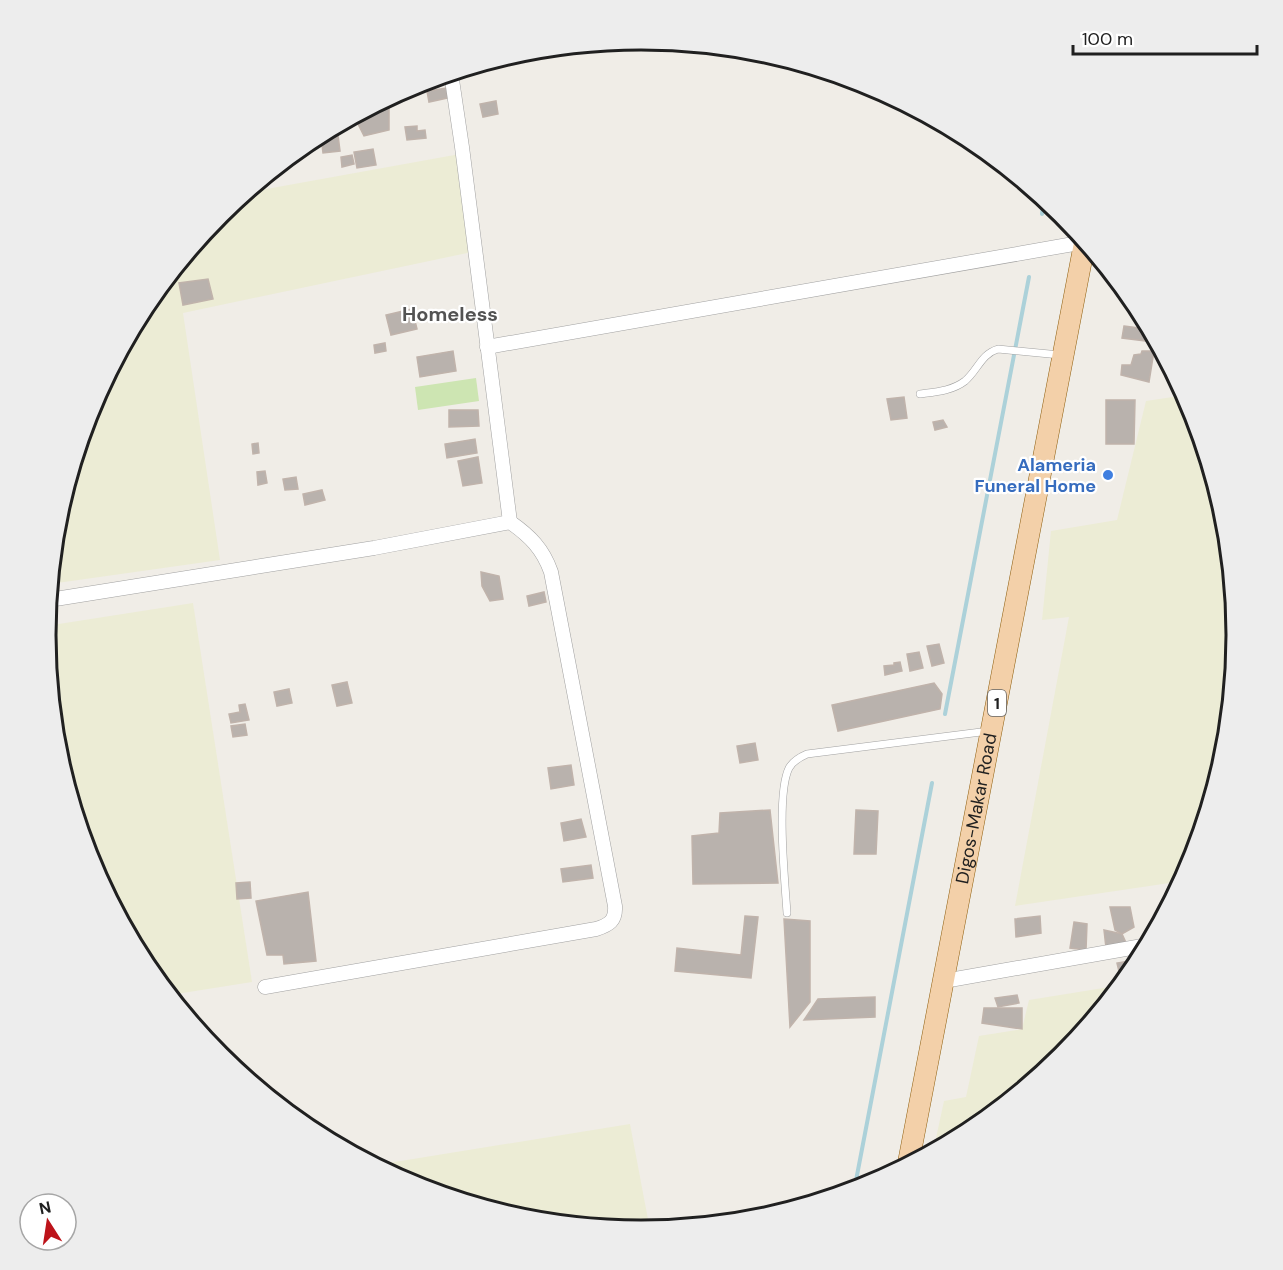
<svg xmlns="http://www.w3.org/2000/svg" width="1283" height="1270" font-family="'DM Sans',sans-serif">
<rect width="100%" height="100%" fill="#f0ede7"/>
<g fill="#ececd5">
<path d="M460 154 472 252 183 313 220 560 50 584 57 518 91 407 146 304 220 213 245 193Z"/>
<path d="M1186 395 1192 407 1226 519 1237 635 1226 752 1192 863 1183 881 1015 906 1069 617 1042 620 1051 531 1117 520 1146 401Z"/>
<path d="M193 603 252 982 170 995 146 966 91 863 57 751 46 635V626Z"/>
<path d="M1122 985 1063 1057 972 1131 933 1152 944 1101 966 1097 979 1036 1022 1029 1029 1000Z"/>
<path d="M630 1124 650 1230 641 1231 525 1219 413 1185 376 1165Z"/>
</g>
<path fill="#cde5b2" d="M476 378 479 401 418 410 415 387Z"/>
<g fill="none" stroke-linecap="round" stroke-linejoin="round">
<g stroke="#acd1d9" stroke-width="4">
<path d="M1042 214 1044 198"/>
<path d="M945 714 1029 277"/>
<path d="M854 1191 932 783"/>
</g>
</g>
<g fill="#b9b2ad" stroke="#c0b3ab" stroke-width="1.5">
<path d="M446 88 448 98 429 102 427 91Z"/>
<path d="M389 98V130L364 136 357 122 370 118V108Z"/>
<path d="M496 101 498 114 483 117 480 104Z"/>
<path d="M417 126V131L425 130 426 138 407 140 405 127Z"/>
<path d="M338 135 340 151 323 153 321 137Z"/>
<path d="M373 149 376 165 357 168 354 152Z"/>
<path d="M352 155 354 164 342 167 341 157Z"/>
<path d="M208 279 213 299 183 305 179 283Z"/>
<path d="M412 309 417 329 391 335 386 315Z"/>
<path d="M1124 326 1139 328 1146 341 1122 338Z"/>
<path d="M385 343 386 351 375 353 374 345Z"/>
<path d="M453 351 456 371 420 377 417 357Z"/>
<path d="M1142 351H1154L1149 382 1121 375 1122 365H1131L1134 355 1141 354Z"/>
<path d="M904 397 907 418 891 420 887 399Z"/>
<path d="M1106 400H1135L1134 444H1106Z"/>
<path d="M449 410H478L479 426 449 427Z"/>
<path d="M943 420 947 427 935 430 933 422Z"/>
<path d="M475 439 477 453 447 458 445 444Z"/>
<path d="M258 443 259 453 253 454 252 444Z"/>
<path d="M478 457 482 483 463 486 458 461Z"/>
<path d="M265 471 267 483 258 485 257 472Z"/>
<path d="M296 477 298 489 285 490 283 479Z"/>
<path d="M322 490 325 500 305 505 303 494Z"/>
<path d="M481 572 499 576 503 599 490 601 482 586Z"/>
<path d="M544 592 546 602 529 606 527 596Z"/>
<path d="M939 644 944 663 932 666 927 646Z"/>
<path d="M919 652 923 668 910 671 907 654Z"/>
<path d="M900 662 902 671 885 675 884 666 894 665V663Z"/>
<path d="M347 682 352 703 337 706 332 685Z"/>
<path d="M934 683 942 694 940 709 838 731 832 705Z"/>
<path d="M289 689 292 703 277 706 274 692Z"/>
<path d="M245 704 249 720 231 723 229 714 240 712 239 705Z"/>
<path d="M245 724 247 735 233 737 231 726Z"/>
<path d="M755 743 758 760 740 763 737 746Z"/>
<path d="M571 765 574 785 551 789 548 768Z"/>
<path d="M770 810 778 883 693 884 692 836 719 833 720 813Z"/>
<path d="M856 810 878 811 876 854H854Z"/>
<path d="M581 819 586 837 564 841 561 823Z"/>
<path d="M591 865 593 878 563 882 561 869Z"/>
<path d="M250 882 251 898 237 899 236 883Z"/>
<path d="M308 892 316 961 284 964 283 955H267L256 901Z"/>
<path d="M1110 907H1130L1134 927 1122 934 1115 930Z"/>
<path d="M745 916 758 917 751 978 675 971 677 948 741 955Z"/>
<path d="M1040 916 1041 933 1016 937 1015 919Z"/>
<path d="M784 919 810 921V1002L790 1027Z"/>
<path d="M1074 922 1087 924 1086 950 1070 948Z"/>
<path d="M1104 930 1122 934 1127 945 1106 948Z"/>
<path d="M1141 959 1137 966 1122 984 1117 963Z"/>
<path d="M1017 995 1019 1003 998 1007 995 998Z"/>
<path d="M875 997V1017L804 1020 818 999Z"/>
<path d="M984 1008H1022V1029L982 1023Z"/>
</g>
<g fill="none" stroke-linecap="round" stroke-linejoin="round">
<defs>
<g id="service">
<path d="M920 394C935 392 952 391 965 381 978 370 981 354 998 349L1060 355"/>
<path d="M787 913C785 882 776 794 789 768 793 761 800 757 807 754L989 731"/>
</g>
<g id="minor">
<path d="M451 73 462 147 510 522"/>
<path d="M487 347 1085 242"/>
<path d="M49 600 374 548 510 522C530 536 543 549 551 572L615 906C616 921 609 925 596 929L265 987"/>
<path d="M944 981 1148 945"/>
</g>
<g id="primary">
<path id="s1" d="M908 1165 1085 241"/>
</g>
</defs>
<use href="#service" stroke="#a1a1a1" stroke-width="8"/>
<use href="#minor" stroke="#a1a1a1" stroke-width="15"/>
<use href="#primary" stroke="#8e5e0e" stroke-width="22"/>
<use href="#service" stroke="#fff" stroke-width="7"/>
<use href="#minor" stroke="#fff" stroke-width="14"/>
<use href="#primary" stroke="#f3d0a9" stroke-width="21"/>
</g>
<circle fill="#3f7fe0" stroke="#fff" stroke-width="2" cx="1108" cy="475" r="6"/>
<g text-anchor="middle" stroke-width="4.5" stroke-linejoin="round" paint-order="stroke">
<rect fill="#fff" stroke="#636363" stroke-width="1.5" x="988" y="690" width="18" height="26" rx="4.5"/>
<g font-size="16" font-weight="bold" fill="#202020">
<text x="997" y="709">1</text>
</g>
<g font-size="18" font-weight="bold" fill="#366cbe" stroke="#fff" text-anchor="end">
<text x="1096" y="471">Alameria<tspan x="1096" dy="21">Funeral Home</tspan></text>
</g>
<g font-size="18" fill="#202020" stroke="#fff">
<text dy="6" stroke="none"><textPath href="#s1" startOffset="363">Digos-Makar Road</textPath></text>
</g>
<g font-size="20" font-weight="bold" fill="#535353" stroke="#fff">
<text x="450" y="321">Homeless</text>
</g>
</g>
<path d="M0 0H1283V1270H0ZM56 635a585 585 0 1 1 1170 0a585 585 0 1 1-1170 0Z" fill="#ededed" fill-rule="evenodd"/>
<path fill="none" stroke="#202020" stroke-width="3" d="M56 635a585 585 0 1 1 1170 0a585 585 0 1 1-1170 0Z"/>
<g transform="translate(48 1222) rotate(348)"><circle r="28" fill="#ffffff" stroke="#a6a6a6" stroke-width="1.5"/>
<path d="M0-4.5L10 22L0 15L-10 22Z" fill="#bd131a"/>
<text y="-9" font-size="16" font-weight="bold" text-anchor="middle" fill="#202020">N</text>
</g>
<path d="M1073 45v9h184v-9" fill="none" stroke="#202020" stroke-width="3"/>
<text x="1082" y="45" font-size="18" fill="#202020" stroke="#ffffff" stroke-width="4.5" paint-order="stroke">100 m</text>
</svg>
